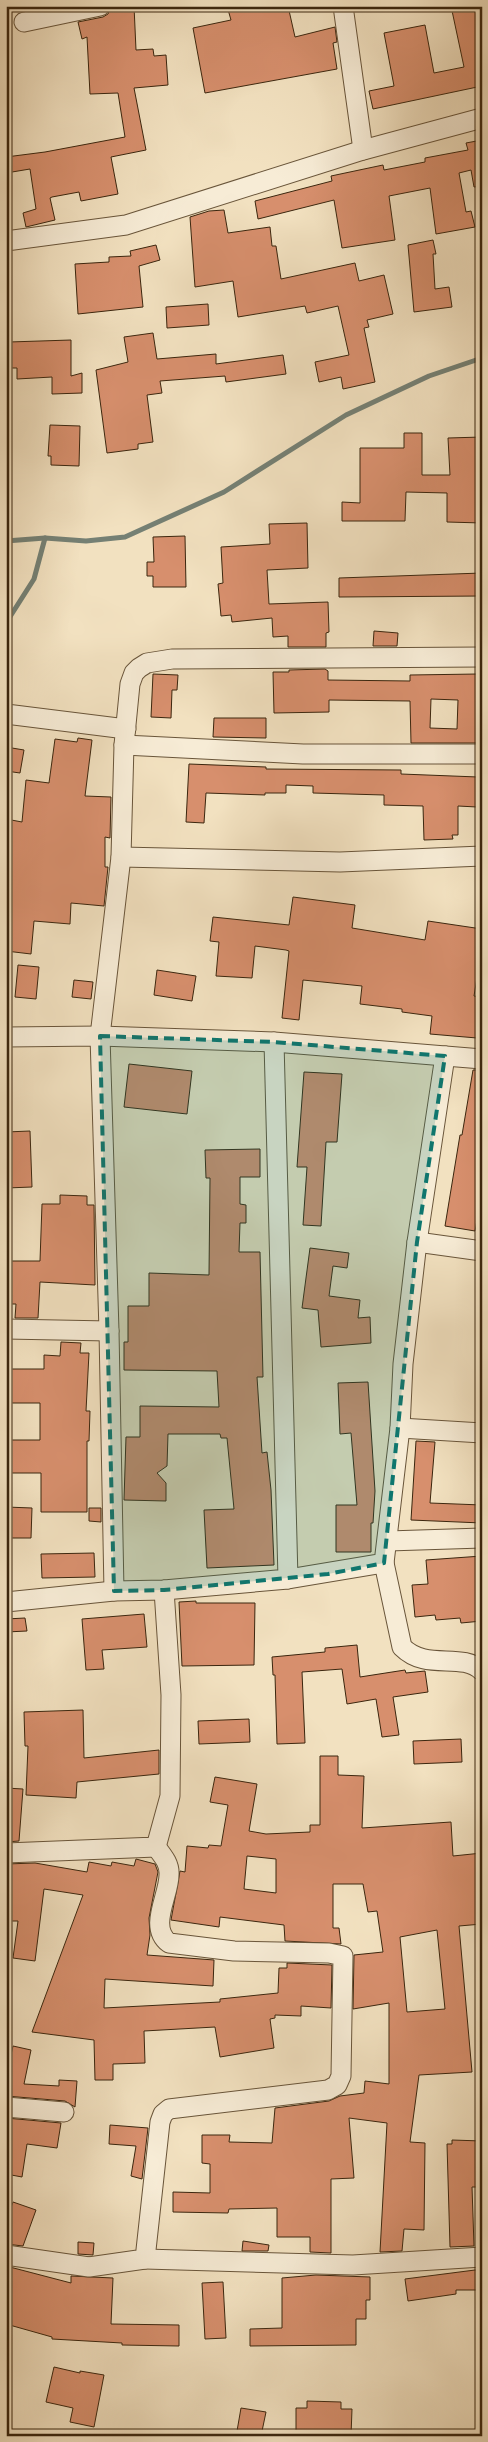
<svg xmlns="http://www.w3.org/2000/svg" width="488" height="2442" font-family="'IM FELL Double Pica',serif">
<rect width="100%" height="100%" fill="#f2e1c0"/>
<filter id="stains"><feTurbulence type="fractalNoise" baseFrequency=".004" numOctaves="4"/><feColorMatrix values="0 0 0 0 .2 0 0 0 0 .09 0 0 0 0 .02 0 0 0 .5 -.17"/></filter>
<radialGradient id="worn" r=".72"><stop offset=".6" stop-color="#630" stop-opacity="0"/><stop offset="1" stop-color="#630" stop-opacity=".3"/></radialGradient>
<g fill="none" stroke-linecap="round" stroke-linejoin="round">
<g stroke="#758074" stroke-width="5">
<path d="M6 541 45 538 86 541 125 537 224 492 346 415 429 376 482 358"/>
<path d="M6 623 34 579 45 538"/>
</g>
</g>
<g fill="#d78f6d" stroke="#3b260e" fill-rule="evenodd">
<path d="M111 6H134L136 50 153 49 154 56 166 55 168 85 134 88 146 150 111 157 118 194 81 201 79 192 52 197 50 198 55 220 26 227 23 213 36 209 30 169 6 173V157L45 152 125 137 118 93 90 94 87 37 82 39 78 22 103 17 108 14Z"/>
<path d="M227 6H288L295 37 335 27 337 42 333 43 337 69 205 93 193 28 231 20Z"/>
<path d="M451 6H480L482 86 373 109 369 91 394 86 384 33 425 25 434 73 464 67Z"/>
<path d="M482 140V186L474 187 471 170 459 173 466 212 471 211 475 227 436 234 430 188 389 196 395 240 342 248 334 200 258 219 255 201 332 181 331 176 383 165 384 170 425 162V158L468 150 466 143Z"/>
<path d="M224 210 228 233 270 227 272 246H276L281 279 355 263 359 281 384 275 393 314 367 320 369 327 364 328 375 382 343 389 341 377 319 382 315 362 349 355 338 306 307 313 305 306 238 317 233 281 195 287 190 217 209 211Z"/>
<path d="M433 240 436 254H433L435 289 449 287 452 307 414 312 408 245Z"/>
<path d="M156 245 160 260 139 266 143 307 78 314 75 264 109 262V257L131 256 130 251Z"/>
<path d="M208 304 209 325 167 328 166 307Z"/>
<path d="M153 333 157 359 216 354V364L283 355 286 374 226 382 225 376 160 381 162 393 147 395 153 442 138 444V449L107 453 96 370 128 362 124 337Z"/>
<path d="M71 340V376L82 373V393L52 394V377L17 379V368H11L9 342Z"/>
<path d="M50 425 80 426 79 466 51 465V456H48Z"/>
<path d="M404 433H422V475H450L448 438 482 437V523L447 522V493L406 492 405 521H342V502L360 503V448H404Z"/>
<path d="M307 523 308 568 267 570 269 604 328 602 329 632 326 633V647H288V636L273 637 272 618 232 622 231 615 221 616 218 584 223 583 221 547 270 544 269 524Z"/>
<path d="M185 536 186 587H153V576H147V562H154L153 537Z"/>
<path d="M482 573V596L339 597V578Z"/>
<path d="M374 631 398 633 397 646H373Z"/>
<path d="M325 669 328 671V680L410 681V675L478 674 479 743H411L410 701 329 700V712L274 713 273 672H289V670ZM431 699 458 700 457 729 430 728Z"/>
<path d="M153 674 178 675 177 690H172L171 718 151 717Z"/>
<path d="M214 718H266V738L213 737Z"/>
<path d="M78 738 92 740 85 796 111 797 110 838 105 837V867H108L104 906 71 903 70 924 34 921 31 954 6 951V819L22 822 26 780 49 783 55 739 77 742Z"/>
<path d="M6 747 24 750 20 773 6 771Z"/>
<path d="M189 764 266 767V769L401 770V774L478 777 477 807 458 806V835H452L453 839 424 840 423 806 384 805V795L313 793V786L286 785V793H265V795L206 793 204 823 186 822Z"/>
<path d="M293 897 355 905 352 928 425 940 428 921 482 929V947L474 996 481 997 477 1038 430 1034 432 1016 402 1012V1009L360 1004 362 986 303 980 299 1020 282 1018 289 951 286 950 255 946 252 978 216 976 219 942 210 941 213 917 289 925Z"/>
<path d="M18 965 39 967 36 999 15 997Z"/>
<path d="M157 970 196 976 192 1001 154 995Z"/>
<path d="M74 980 93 982 91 999 72 997Z"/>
<path d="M129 1064 192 1071 187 1114 124 1107Z"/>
<path d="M473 1070H482V1192L475 1231 445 1226 460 1135H462Z"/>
<path d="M304 1072 342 1074 337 1142H326L321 1226 303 1225 307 1167H297Z"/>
<path d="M30 1131 32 1187 6 1188V1132Z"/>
<path d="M260 1149V1177H240V1204L246 1205V1223H240L239 1252H260L263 1377H257L262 1453 267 1452 271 1490 274 1565 207 1568 204 1510 234 1509 227 1438H221L220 1434H168L167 1466 157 1473 166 1483V1501L124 1500 126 1437H140V1406L219 1407 217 1371 124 1370V1342H128V1306H149V1273L209 1275 210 1178H206L205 1150Z"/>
<path d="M60 1195 87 1196V1205H94L95 1285 40 1282 38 1318H15L16 1304H6V1261H40L42 1204H60Z"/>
<path d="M310 1248 349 1253 347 1268 333 1266 329 1296 360 1300 358 1318 370 1317 371 1343 321 1347 318 1310 302 1308Z"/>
<path d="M61 1342 81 1343 80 1353H89L86 1411H90L89 1441H87V1512H41V1473H6V1440H40V1403H6V1369H44V1355L60 1356Z"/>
<path d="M368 1382 375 1491 373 1523H371V1552H336V1505H357L351 1433 340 1434 338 1383Z"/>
<path d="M416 1441 435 1442 430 1503 482 1505V1523L411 1520Z"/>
<path d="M6 1507 32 1508 31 1538H6Z"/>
<path d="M89 1508H101V1522L89 1521Z"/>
<path d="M94 1553 95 1577 42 1578 41 1554Z"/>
<path d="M482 1556V1621L461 1623 460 1618 436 1620 435 1615 415 1617 412 1585 428 1584 426 1560Z"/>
<path d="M196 1601V1603H255L254 1665 182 1666 179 1602Z"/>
<path d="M144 1614 147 1647 102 1650 104 1669 86 1670 82 1619Z"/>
<path d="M25 1618 27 1631 6 1632V1619Z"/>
<path d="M357 1645 360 1677 405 1670 406 1673 425 1671 428 1692 393 1697 399 1735 382 1737 376 1699 347 1704 342 1669 302 1672 305 1743 277 1744 275 1675H273L272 1657 325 1652V1648Z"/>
<path d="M83 1710 84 1758 159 1750V1774L77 1782 76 1798 26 1795 28 1746H25L24 1712Z"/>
<path d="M249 1719 250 1742 199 1744 198 1721Z"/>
<path d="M461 1739 462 1762 414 1764 413 1741Z"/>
<path d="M320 1756H338V1775L364 1776 362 1828 451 1822 453 1856 482 1853V1924L459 1926 472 2072 419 2075 410 2142 425 2143 424 2230 404 2229 402 2251 380 2252 387 2123 349 2118 354 2178 331 2179V2253L310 2252V2237H277V2208L229 2209 228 2213 173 2212V2192L210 2193V2164L202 2163V2135H230L229 2142 272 2143 275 2108 329 2101 340 2096 364 2093 365 2081 389 2084V2003L353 2009 354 1955 383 1952 377 1911 368 1912 363 1884H333V1928H339L341 1944 285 1941 284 1925 220 1917 219 1927 171 1920 180 1871 185 1872 187 1846 208 1848 209 1845 221 1846 228 1805 210 1802 215 1777 257 1784 249 1831 266 1834 310 1832V1825H320ZM247 1856 276 1859V1893L244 1889ZM437 1930 445 2009 407 2012 400 1937Z"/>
<path d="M6 1788 23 1789 19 1841 6 1842Z"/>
<path d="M136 1859 155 1864 158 1872 149 1918 150 1935 147 1955 214 1960 213 1986 105 1979 104 2008 220 2002V1999L278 1993 279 1968H287V1963L332 1965 331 2008 301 2006V2016L275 2015V2018L270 2019 274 2048 220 2057 215 2027 144 2031 145 2063 113 2064V2080H95L94 2040 32 2032 83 1895 44 1889 35 1961 13 1958 18 1921H6V1864L35 1863 87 1872 89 1862 111 1866 112 1862 134 1866Z"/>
<path d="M13 2046 31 2050 24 2084 59 2086V2080L77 2081 75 2107 65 2101 6 2096V2076Z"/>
<path d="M6 2118 61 2123 57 2148 27 2144 22 2177 6 2174Z"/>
<path d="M110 2125 148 2128 142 2179 131 2176 136 2146 109 2144Z"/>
<path d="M452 2140 482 2141V2187H472L474 2246 450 2247 447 2144H452Z"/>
<path d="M13 2202 36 2210 23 2246 6 2244V2221Z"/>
<path d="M243 2241 269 2245 268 2251H242Z"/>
<path d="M78 2242 94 2243 93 2255 78 2254Z"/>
<path d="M6 2266 71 2283V2276L113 2278 111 2324 179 2325V2346L122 2345V2343L52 2339V2337L6 2324Z"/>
<path d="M475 2270 482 2271V2290H456V2294L408 2301 405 2279Z"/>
<path d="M316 2275 370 2277V2300H366V2319H356V2345L250 2346V2329L282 2328V2278Z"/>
<path d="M223 2282 226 2338 205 2339 202 2283Z"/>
<path d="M54 2367 80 2373V2371L104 2375 94 2427 70 2422 73 2408 46 2402Z"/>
<path d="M307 2401 341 2402V2409H352L351 2436H296V2408H307Z"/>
<path d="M241 2408 266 2412 261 2436H240L241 2432 237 2431Z"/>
</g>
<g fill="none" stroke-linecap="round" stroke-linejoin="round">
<defs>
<g id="minor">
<path d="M343 6 363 150"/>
<path d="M24 22 100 6"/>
<path d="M6 241 126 225 363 150 482 118"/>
<path d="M6 714 126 729"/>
<path d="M124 745 303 754H482"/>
<path d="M121 857 340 862 482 856"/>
<path d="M6 1037 100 1036 274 1042 482 1059"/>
<path d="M417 1242 482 1251"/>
<path d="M6 1329 109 1331"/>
<path d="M400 1428 482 1433"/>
<path d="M388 1541 482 1538"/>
<path d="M384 1563 402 1647C427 1672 461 1651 482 1671"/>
<path d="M288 1579 384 1563 400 1428 403 1364 417 1242 445 1056"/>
<path d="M114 1591 109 1331 100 1036 121 857 124 745 130 684 134 673 139 668 147 663 172 659 482 657"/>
<path d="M6 1602 114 1591 164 1590 288 1579 274 1042"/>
<path d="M6 1853 156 1847 170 1796 171 1695 164 1590"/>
<path d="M6 2107 64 2112"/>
<path d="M6 2255 89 2267 145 2259 160 2122 163 2114 169 2109 328 2090 337 2085 341 2076 343 1956 329 1953 234 1951 169 1943C148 1927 169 1896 169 1875 170 1864 163 1856 156 1847"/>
<path d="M145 2259 353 2265 482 2257"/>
</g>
</defs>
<use href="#minor" stroke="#69553a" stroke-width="21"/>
<use href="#minor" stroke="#f7ecd6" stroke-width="19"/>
</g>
<path fill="#0f766e" fill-opacity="0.2" stroke="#0f766e" stroke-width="4" stroke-dasharray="10 6" stroke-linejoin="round" d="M100 1036 274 1042 445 1056 417 1242 384 1563 328 1574 164 1590 114 1591Z"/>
<rect width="488" height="2442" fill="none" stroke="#f2e1c0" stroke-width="25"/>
<rect x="8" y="8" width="473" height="2427" fill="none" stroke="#3b260e" stroke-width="2.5"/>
<rect x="12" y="12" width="463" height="2417" fill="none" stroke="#3b260e"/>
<rect width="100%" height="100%" filter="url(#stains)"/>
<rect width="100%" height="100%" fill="url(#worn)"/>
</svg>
